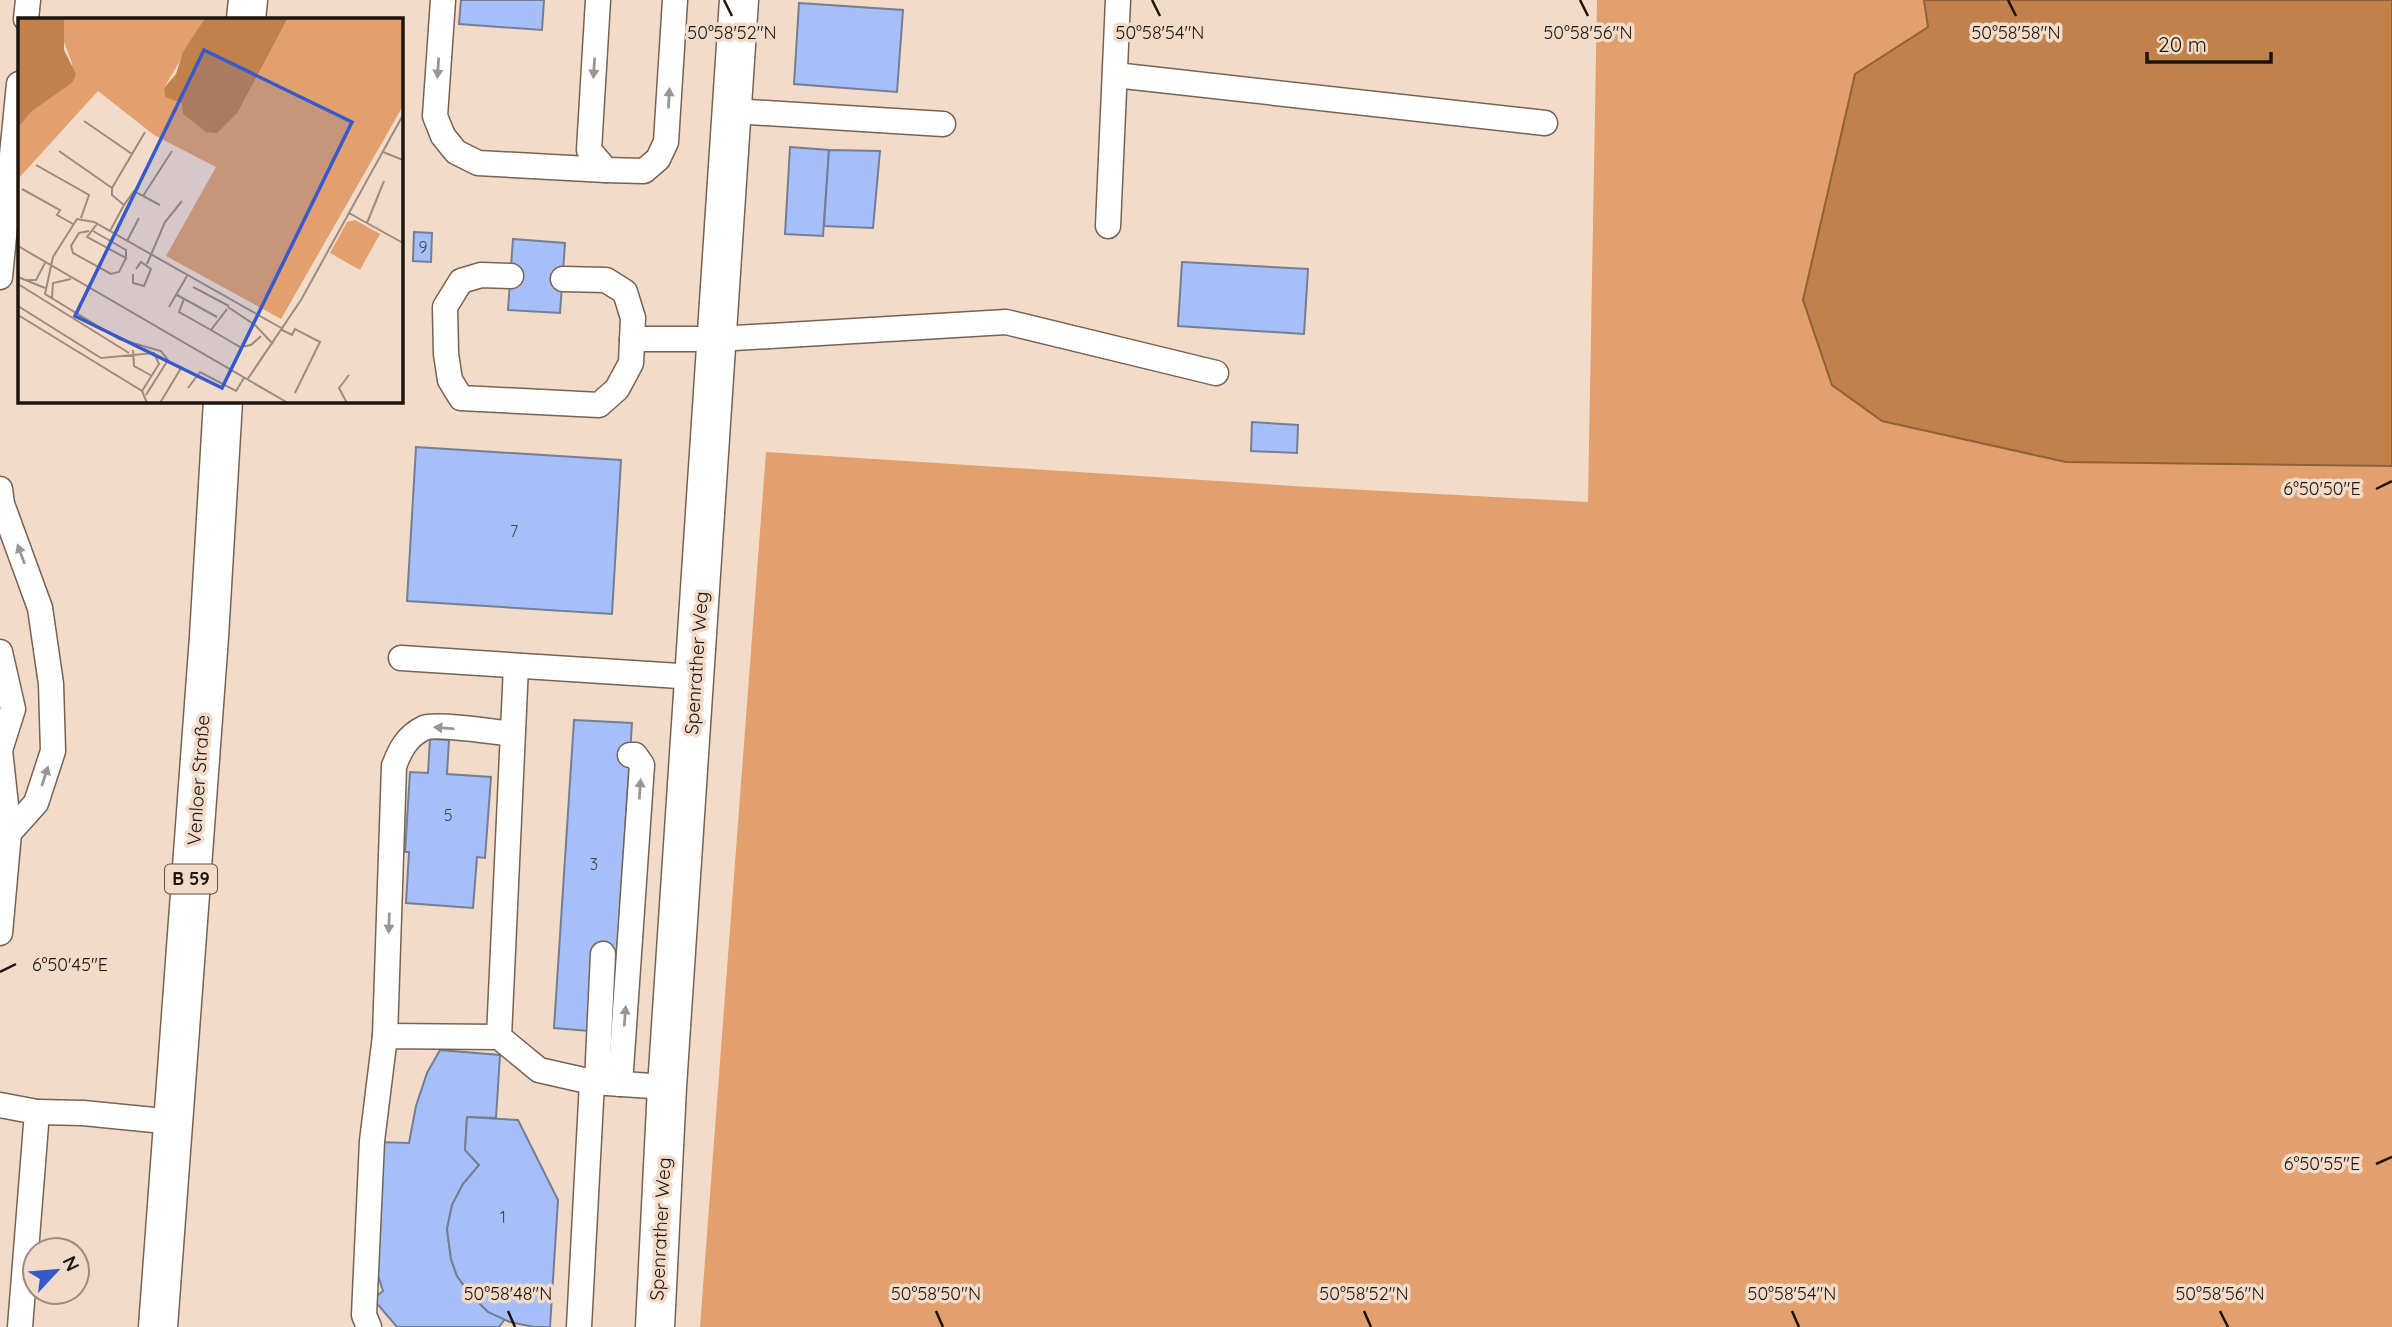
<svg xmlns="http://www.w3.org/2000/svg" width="2392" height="1327" font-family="Quicksand,sans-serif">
<rect width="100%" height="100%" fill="#f3dbc9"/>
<path fill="#e1a06d" d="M1597 0H1924L1929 27 1855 74 2373 464 2392 466V1327H700L766 452 1309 487 1588 502Z"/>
<path fill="#c1814b" stroke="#906039" stroke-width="2" d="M1924 0H2392V466L2066 462 1882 421 1832 385 1803 300 1855 74 1928 27Z"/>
<g fill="#a7bff8" stroke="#747e94" stroke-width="2">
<path d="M461 0H544L542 30 459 24Z"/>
<path d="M799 3 903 10 897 92 794 84Z"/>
<path d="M790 147 829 150 823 236 785 234Z"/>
<path d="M829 150 880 151 873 228 824 226Z"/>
<path d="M414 232 432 233 431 262 413 261Z"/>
<path d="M513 239 565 243 560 313 508 310Z"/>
<path d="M1182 262 1308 269 1304 334 1178 326Z"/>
<path d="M1252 422 1298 425 1297 453 1251 451Z"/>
<path d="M416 447 621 460 612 614 407 601Z"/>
<path d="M574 720 632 723 617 955 593 953 589 1031 554 1028Z"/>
<path d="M430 739 449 740 447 774 491 777 485 858 477 857 473 908 406 903 409 852H405L410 772 428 773Z"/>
<path d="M440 1050 500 1055 496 1118 467 1117 465 1150 479 1165 463 1184 452 1205 447 1229 451 1259 457 1276 471 1295 488 1312 505 1319 499 1327H397L373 1299 383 1291 375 1266 377 1142 409 1143 416 1106 427 1073Z"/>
<path d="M467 1117 518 1120 558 1200 550 1327H534L510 1322 488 1312 471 1295 457 1276 451 1259 447 1229 452 1205 463 1184 479 1165 465 1150Z"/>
</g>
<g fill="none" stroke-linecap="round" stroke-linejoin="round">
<defs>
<g id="service">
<path d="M443 0 435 116 443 136 456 152 478 163 606 170"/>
<path d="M598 0 589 150 606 170 644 171 658 159 666 142 675 0"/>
<path d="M26 19 28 0"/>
<path d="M1115 75 1545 123"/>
<path d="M733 111 943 124"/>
<path d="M1108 226 1118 0"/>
<path d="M511 276 481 275 461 281 445 307 446 354 450 380 461 398 599 405 617 389 631 363 633 318 625 292 606 280 563 279"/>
<path d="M0 277 19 84"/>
<path d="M632 339H718L1006 322 1216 373"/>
<path d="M0 489 2 504 40 608 51 684 53 751 36 803 9 833H0"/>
<path d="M0 652 13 709 0 750"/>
<path d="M401 658 695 677"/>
<path d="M0 933 9 833 0 750"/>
<path d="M385 1036 394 766C400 750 407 736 424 728 436 723 496 732 512 734"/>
<path d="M499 1037 516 666"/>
<path d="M597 1082 603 954"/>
<path d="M620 1084 642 765 635 755H630"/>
<path d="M0 1105 37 1112 20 1327"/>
<path d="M37 1112 83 1113 174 1122"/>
<path d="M369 1327 364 1315 372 1141 385 1036 499 1037 539 1070 592 1082"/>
<path d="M579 1327 592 1082 667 1087"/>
</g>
<path id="minor" d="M655 1327 667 1087 739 0"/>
<g id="primary">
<path d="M246 19 248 0"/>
<path d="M158 1327 209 637 223 401"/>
</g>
</defs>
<use href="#service" stroke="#776253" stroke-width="27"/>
<use href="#minor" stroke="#776253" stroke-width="41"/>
<use href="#primary" stroke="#776253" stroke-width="41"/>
<use href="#service" stroke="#fff" stroke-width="24"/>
<use href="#minor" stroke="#fff" stroke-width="38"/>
<use href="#primary" stroke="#fff" stroke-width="38"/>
</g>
<defs><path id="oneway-solid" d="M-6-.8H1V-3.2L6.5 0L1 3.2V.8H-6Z" transform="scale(1.75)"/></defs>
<g fill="#999593">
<use href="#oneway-solid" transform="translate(438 68) rotate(94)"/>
<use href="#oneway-solid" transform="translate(594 68) rotate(94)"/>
<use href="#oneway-solid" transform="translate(669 98) rotate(-87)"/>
<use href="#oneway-solid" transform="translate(21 554) rotate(-110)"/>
<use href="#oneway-solid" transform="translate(444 728) rotate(-175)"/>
<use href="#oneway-solid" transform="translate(45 776) rotate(-72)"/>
<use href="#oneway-solid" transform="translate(640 789) rotate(-86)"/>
<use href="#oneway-solid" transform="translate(389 923) rotate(92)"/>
<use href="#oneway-solid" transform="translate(625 1016) rotate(-86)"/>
</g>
<path fill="none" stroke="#1d140e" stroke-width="2.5" d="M724 0 732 16M1152 0 1160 16M1580 0 1588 16M2008 0 2016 16M2376 489 2392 481M0 972 16 964M2376 1164 2392 1157M508 1311 515 1327M936 1311 943 1327M1364 1311 1371 1327M1792 1311 1799 1327M2220 1311 2228 1327"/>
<g text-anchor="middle" stroke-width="7" stroke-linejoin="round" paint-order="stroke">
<g font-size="16" fill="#403f48">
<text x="423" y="253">9</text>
<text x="514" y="537">7</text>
<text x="448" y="821">5</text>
<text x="594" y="870">3</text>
<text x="503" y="1223">1</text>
</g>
<rect fill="#f3dbc9" stroke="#5d5046" stroke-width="2" x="165" y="864.5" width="52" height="29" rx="5"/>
<g font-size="18" font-weight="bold" fill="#1d140e">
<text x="191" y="885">B 59</text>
</g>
<g font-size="19" fill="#1d140e" stroke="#f3dbc9">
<text transform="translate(696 663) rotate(-86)" y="7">Spenrather Weg</text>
<text transform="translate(198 780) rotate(-86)" y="7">Venloer Straße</text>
<text transform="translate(660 1229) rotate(-87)" y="7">Spenrather Weg</text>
</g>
</g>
<g transform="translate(18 18)">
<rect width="385" height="385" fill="#f3dbc9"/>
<path d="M46 0H187L146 70 147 79 220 94 270 0H385V88L263 301 148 238 198 149 136 117 80 73 0 161V110L13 94 54 65V45L43 16ZM337 202 362 216 342 252 312 235 329 204Z" fill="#e1a06d"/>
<path d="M0 0H46V32L58 56 54 65 13 94 0 110ZM187 0H270L220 94 199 115 188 114 165 96 164 85 147 79 146 70 158 56 165 34Z" fill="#c1814b"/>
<path fill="none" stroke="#9d8b7e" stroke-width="2" d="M66 103 114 136M41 133 94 170M365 134 385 142M18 147 71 177 63 200M4 171 42 192 39 197 55 206M125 178 154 133M106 187 116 173 142 187M331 195 385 225M349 205 366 163M71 213 61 215 53 228 55 235 93 256 101 254 108 240M75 213 108 232V240L69 219 79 206M92 213 106 187 94 177V170L127 114M109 223 121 200M0 228 270 385M129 246 147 204 164 183M115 256V265L126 268 133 251 123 244 118 251M0 259 27 270M6 262H18L27 245M0 266 111 335M175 269 211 288M159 277 199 299M34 280 35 265 53 261M166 281 161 294 193 312M0 288 83 340 136 335 141 346 124 373M151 289 169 258M210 289 237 307 255 326M209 291 193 312 222 329 233 327 243 318M0 297 124 373 129 385M264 312 274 317 277 311 302 324 277 375M115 332 116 348 134 358M150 342 143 333 101 321 27 276 35 239 59 201 76 204 265 311M229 362 283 282 385 97M170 370 182 354 218 373 226 360M128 377 150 342M142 385 163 350 147 341M329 385 321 370 331 357"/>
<path fill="#375acb" fill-opacity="0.15" stroke="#375acb" stroke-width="3.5" d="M186 32 334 104 204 370 57 298Z"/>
<rect width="385" height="385" fill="none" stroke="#1d140e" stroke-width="3.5"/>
</g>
<g font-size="18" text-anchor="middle" fill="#1d140e" stroke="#f3dbc9" stroke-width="7" stroke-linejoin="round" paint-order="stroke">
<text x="732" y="39">50°58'52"N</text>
<text x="1160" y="39">50°58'54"N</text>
<text x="1588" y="39">50°58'56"N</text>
<text x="2016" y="39">50°58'58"N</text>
<text x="2322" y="495">6°50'50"E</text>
<text x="70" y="971">6°50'45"E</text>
<text x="2322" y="1170">6°50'55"E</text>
<text x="508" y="1300">50°58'48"N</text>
<text x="936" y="1300">50°58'50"N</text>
<text x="1364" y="1300">50°58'52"N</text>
<text x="1792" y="1300">50°58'54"N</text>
<text x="2220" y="1300">50°58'56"N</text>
</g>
<g transform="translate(56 1271) rotate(64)"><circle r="33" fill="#f3dbc9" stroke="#9d8b7e" stroke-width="2"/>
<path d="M0-5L12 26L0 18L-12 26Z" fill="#375acb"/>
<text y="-10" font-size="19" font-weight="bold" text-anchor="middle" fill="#1d140e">N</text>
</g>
<path d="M2147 52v10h124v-10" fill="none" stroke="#1d140e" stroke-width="3.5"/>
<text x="2158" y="52" font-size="21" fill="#1d140e" stroke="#f3dbc9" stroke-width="5" paint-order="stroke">20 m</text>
</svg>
